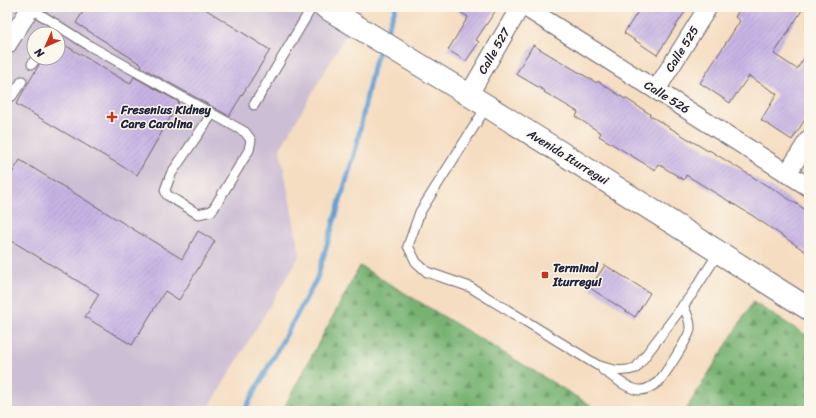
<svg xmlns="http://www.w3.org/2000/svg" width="816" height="418" font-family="Sriracha,sans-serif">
<defs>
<pattern id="forest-firs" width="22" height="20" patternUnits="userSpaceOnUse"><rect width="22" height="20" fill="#77b272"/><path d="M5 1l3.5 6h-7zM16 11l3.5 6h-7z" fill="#61905f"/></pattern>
<pattern id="building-hatch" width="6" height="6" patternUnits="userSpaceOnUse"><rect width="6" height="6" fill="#c8b4e4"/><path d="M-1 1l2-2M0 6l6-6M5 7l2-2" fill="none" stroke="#ac9ac4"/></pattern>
</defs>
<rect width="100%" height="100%" fill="#fbf7ec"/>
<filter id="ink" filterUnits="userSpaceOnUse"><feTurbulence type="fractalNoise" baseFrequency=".025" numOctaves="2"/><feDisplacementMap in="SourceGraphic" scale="8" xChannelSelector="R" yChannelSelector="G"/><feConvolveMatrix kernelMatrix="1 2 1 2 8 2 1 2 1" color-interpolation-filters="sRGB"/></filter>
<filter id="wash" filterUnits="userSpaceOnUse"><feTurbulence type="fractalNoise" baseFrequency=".012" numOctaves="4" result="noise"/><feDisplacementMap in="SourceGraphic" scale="16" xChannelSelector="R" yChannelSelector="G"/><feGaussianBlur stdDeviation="0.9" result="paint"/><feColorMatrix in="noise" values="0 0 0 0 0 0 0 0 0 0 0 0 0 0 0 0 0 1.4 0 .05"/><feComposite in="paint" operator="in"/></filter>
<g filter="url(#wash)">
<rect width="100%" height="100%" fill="#f5ddc1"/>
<path fill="#ccbed4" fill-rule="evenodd" d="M7 7H362L280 149 300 255 207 411H7ZM34 34H58V58H34Z"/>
<g fill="url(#forest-firs)" stroke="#4c6a56">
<path d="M360 266 600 411H282Z"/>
<path d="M753 302 809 337V411H685Z"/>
</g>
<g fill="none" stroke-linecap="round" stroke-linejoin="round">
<g stroke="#63a0d4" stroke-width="5">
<path d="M384 38 396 7"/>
<path d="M244 411 317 278 356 148 373 67 381 47"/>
</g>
</g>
<g id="blocks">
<g fill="url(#building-hatch)">
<path d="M86 7H202L270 50 229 116 141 67 142 65 76 23Z"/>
<path d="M452 7H498L476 40 479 42 466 61 448 50 468 17Z"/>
<path d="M641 7H688L657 55 624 33Z"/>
<path d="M741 7H804L774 54 797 69 809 50V113L792 140 761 120 777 94 749 76 730 103 700 83 740 21 735 17Z"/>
<path d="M58 41 130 84 134 77 179 102 137 175 16 104 43 58H58Z"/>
<path d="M533 45 597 83 598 81 625 99V98L650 114 649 115 708 151 709 150 769 187V186L809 212V254L753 216 686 175 684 180 658 164 655 170 599 136 601 133 576 117 578 112 544 92 545 91 516 74Z"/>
<path d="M20 160 182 259 198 231 215 241 179 300 165 291 132 345 85 317 99 294 7 238V181Z"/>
<path d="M605 265 650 293 635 317 590 288Z"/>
</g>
</g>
</g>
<g filter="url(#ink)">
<use href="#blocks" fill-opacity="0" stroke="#6c636a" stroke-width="1"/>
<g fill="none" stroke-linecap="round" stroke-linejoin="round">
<defs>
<g id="lane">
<path d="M30 8 90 46 245 132 251 140 249 150 212 211 198 214 167 195 165 190 171 174 212 114"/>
<path d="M50 34 56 24"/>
<path d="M32 64 36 58"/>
<path d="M7 94 12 96 22 81"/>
<path d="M254 105 312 7"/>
<path d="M487 106 420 212 408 246 416 262 427 272 470 287 597 365C612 370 621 373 636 368L692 294 719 252"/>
<path d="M603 370C612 376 630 391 641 390 646 390 654 385 658 382 664 376 690 336 690 329 691 321 686 312 683 305"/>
</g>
<g id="street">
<path d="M525 7 809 187"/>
<path d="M7 45 31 7"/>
<path d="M656 90 708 7"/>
<path d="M468 96 520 7"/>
<path d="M787 174 809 139"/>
</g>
<path id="secondary" d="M325 7 487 106 809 309"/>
</defs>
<use href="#lane" stroke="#6c636a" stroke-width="11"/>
<use href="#street" stroke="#6c636a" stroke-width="20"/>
<use href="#secondary" stroke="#6c636a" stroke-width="24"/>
<use href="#lane" stroke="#fff" stroke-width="9"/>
<use href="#street" stroke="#fff" stroke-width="18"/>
<use href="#secondary" stroke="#fff" stroke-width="22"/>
</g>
</g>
<g fill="#c8321e" stroke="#fbf7ec" stroke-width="1.5">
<path d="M110 111h4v4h4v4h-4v4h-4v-4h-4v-4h4z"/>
<rect x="541" y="271" width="8" height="8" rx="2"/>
</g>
<g text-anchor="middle" stroke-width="3" stroke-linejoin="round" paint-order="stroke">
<g font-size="12" fill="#22223b" stroke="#fbf7ec">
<text transform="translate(682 49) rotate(-58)" y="4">Calle 525</text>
<text transform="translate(494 51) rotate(-60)" y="4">Calle 527</text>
<text transform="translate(667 97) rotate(32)" y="4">Calle 526</text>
<text transform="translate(568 157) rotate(32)" y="4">Avenida Iturregui</text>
</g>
<g font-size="12" font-weight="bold" fill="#22223b" stroke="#fbf7ec" text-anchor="start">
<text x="121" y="114">Fresenius Kidney<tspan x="121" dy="14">Care Carolina</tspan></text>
<text x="553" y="272">Terminal<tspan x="553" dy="14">Iturregui</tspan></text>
</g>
</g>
<rect width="816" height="418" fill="none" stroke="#fbf7ec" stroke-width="24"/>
<g transform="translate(46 46) rotate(225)"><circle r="19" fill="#fbf7ec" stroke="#a4a2a5"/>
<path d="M0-3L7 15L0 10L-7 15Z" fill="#c8321e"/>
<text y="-6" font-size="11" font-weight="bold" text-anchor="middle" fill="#22223b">N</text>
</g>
</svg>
